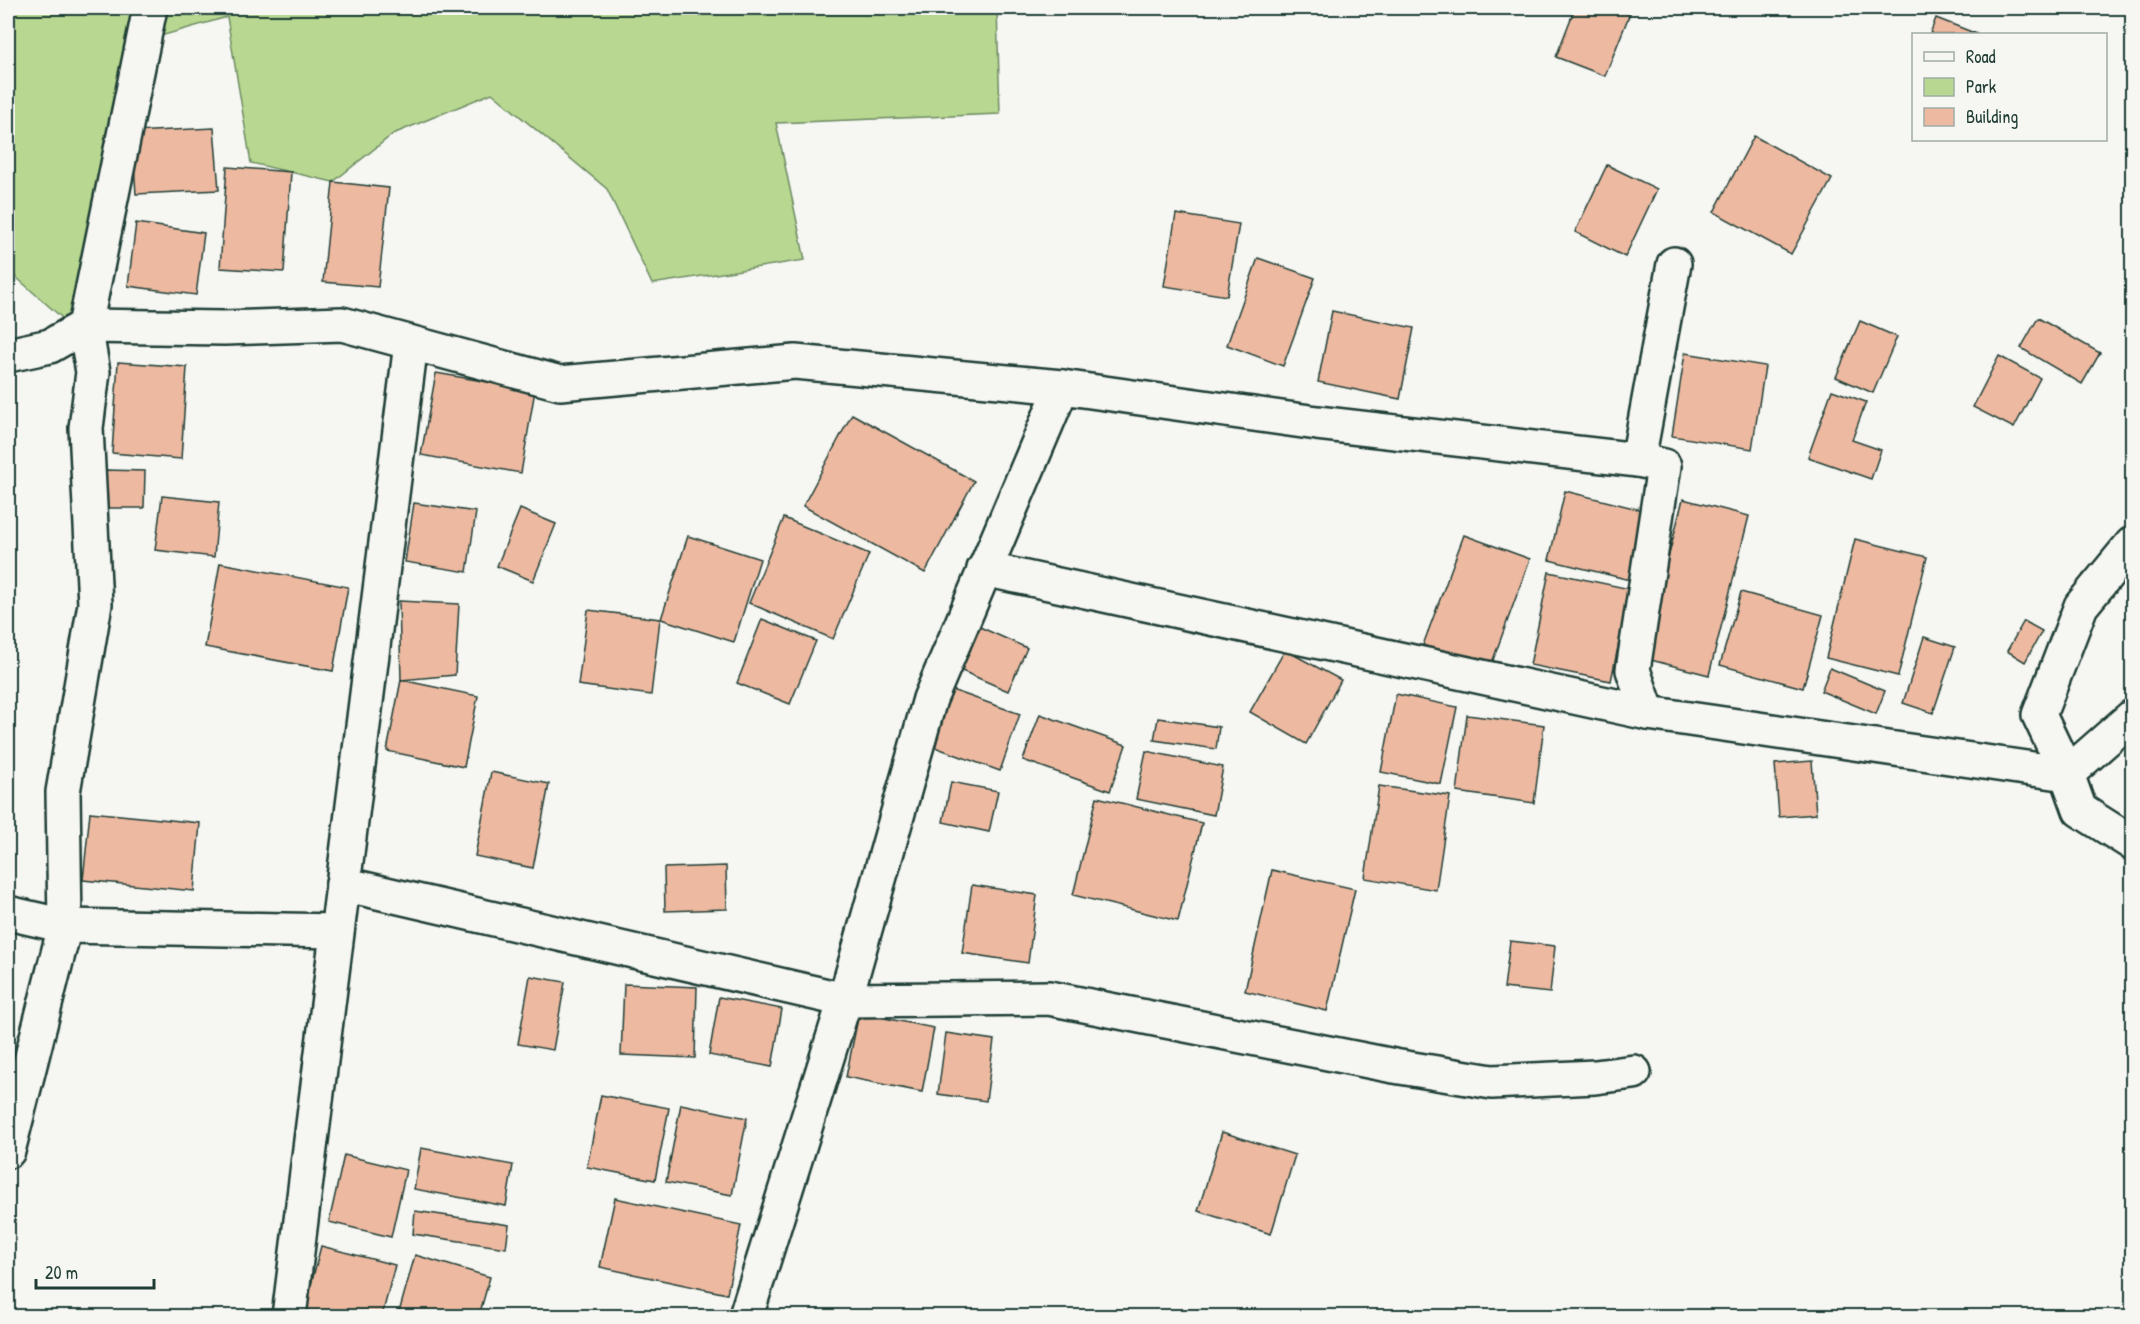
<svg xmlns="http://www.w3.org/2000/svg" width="2140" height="1324" font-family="'Patrick Hand',sans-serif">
<rect width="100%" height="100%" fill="#f6f6f2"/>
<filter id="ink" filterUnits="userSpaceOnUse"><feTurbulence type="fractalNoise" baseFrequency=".0167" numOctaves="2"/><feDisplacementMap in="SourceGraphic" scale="12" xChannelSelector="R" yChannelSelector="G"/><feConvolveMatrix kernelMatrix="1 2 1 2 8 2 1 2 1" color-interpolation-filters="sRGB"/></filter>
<g filter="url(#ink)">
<path fill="#b8d891" stroke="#6c8a62" stroke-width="1.5" d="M8 8H997L1000 114 776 123 805 260 652 284 607 189 492 93 393 134 333 182 251 163 227 17 157 37 69 324 8 270Z"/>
<g fill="#eeb9a1" stroke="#1f3d34" stroke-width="1.5">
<path d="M1575 8H1632L1605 76 1556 57Z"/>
<path d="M1936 18 1977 34H1930Z"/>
<path d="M214 128 219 190 136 194 132 132Z"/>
<path d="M1754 136 1832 179 1791 254 1714 212Z"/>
<path d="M1607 165 1657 189 1625 257 1575 232Z"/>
<path d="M227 167 291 172 284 272 220 268Z"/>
<path d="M333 182 389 188 378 287 323 282Z"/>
<path d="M1176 214 1239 224 1227 296 1164 286Z"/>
<path d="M136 223 204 233 196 295 128 286Z"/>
<path d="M1258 258 1315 278 1283 366 1227 345Z"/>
<path d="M1332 311 1414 328 1400 399 1318 382Z"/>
<path d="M2038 318 2100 353 2082 384 2021 348Z"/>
<path d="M1860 321 1897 337 1873 393 1836 377Z"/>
<path d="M1685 353 1765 366 1752 449 1672 436Z"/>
<path d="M1999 356 2040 378 2014 428 1973 407Z"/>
<path d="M118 362 187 367 181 459 112 453Z"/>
<path d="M436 373 535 390 521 473 421 455Z"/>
<path d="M1832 390 1866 402 1852 440 1881 450 1871 479 1808 457Z"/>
<path d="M852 414 974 481 925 573 803 506Z"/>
<path d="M105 470 145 471 144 508H104Z"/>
<path d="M1565 491 1646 511 1630 580 1549 560Z"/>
<path d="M162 496 219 502 214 557 155 550Z"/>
<path d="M1683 499 1749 516 1709 675 1643 658Z"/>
<path d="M414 503 476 512 467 572 405 562Z"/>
<path d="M520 509 556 524 533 581 497 566Z"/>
<path d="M784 518 869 554 833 639 749 603Z"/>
<path d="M1464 535 1530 559 1489 671 1423 645Z"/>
<path d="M688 536 760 559 734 642 661 619Z"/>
<path d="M1855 539 1927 557 1898 676 1826 658Z"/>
<path d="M220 563 348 587 333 671 205 647Z"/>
<path d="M1549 572 1630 589 1611 681 1530 665Z"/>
<path d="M1741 592 1823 615 1803 688 1720 665Z"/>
<path d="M399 601 459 604 455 675 401 680Z"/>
<path d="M588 610 660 619 651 695 578 685Z"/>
<path d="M762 619 816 641 790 704 737 683Z"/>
<path d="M964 620 1027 648 1008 691 946 664Z"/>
<path d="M2024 621 2042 631 2025 662 2007 651Z"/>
<path d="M1924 637 1955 647 1933 713 1903 703Z"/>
<path d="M1285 650 1341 680 1306 744 1250 712Z"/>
<path d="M1830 668 1885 691 1876 714 1821 691Z"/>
<path d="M401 680 478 696 464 767 387 751Z"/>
<path d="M952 690 1020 714 1000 771 932 746Z"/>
<path d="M1396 694 1457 707 1441 784 1381 772Z"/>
<path d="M1040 714 1126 745 1110 791 1023 760Z"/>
<path d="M1467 715 1544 725 1534 803 1457 792Z"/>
<path d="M1158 718 1219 727 1216 749 1154 740Z"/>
<path d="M1146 751 1223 767 1214 815 1136 799Z"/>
<path d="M1812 761 1816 814 1779 817 1775 764Z"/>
<path d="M491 772 549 784 533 868 475 856Z"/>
<path d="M951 782 998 791 989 832 943 822Z"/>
<path d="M1379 786 1450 796 1436 890 1365 878Z"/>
<path d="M1097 797 1202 823 1178 921 1073 895Z"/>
<path d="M90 812 200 823 194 891 83 880Z"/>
<path d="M726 866 727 909 665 911 664 868Z"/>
<path d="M1272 870 1355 889 1327 1011 1245 991Z"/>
<path d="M972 885 1037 895 1028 963 962 953Z"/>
<path d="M1510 941 1555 946 1550 993 1504 988Z"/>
<path d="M530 976 565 982 553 1050 518 1044Z"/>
<path d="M624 984 697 987 695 1058 621 1055Z"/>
<path d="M719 997 782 1009 772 1067 709 1055Z"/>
<path d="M859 1013 934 1028 922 1092 846 1077Z"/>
<path d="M946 1033 994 1040 986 1101 938 1094Z"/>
<path d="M601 1095 669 1108 655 1180 587 1167Z"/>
<path d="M681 1104 747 1118 732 1195 666 1182Z"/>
<path d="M1222 1132 1295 1155 1271 1234 1198 1211Z"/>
<path d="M421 1148 513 1165 506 1206 414 1189Z"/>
<path d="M344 1155 406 1170 391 1237 329 1222Z"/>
<path d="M615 1198 741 1225 727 1294 600 1267Z"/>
<path d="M415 1211 509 1225 506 1248 413 1234Z"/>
<path d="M321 1246 395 1265 382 1316H323L304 1312Z"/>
<path d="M415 1255 490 1277 479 1316H398Z"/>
</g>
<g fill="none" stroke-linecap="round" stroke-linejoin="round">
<defs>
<g id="street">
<path d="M8 355 50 346 85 326 224 328 342 324 560 383 795 362 1062 387 1317 423 1638 460 1674 264"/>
<path d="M2132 544 2081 606 2039 715 2067 774 2080 810 2132 843"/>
<path d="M984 569 1648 713 1633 670 1664 466 1638 460"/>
<path d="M1648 713 2067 774 2132 717"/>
<path d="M343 884 845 1000 1049 998 1394 1066 1492 1082 1595 1077 1634 1072"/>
<path d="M8 913 65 926 337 931"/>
<path d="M8 1151 65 926 63 792 95 604 86 428 93 372 85 326 150 8"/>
<path d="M289 1316 411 343"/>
<path d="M746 1316 845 1000 930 699 1062 387"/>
</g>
</defs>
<use href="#street" stroke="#1f3d34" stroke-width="38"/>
<use href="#street" stroke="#f6f6f2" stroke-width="33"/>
</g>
</g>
<rect width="2140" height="1324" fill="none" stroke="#f6f6f2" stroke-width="30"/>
<rect x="15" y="15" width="2110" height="1294" fill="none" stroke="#1f3d34" stroke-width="2" filter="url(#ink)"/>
<rect x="1912" y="33" width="195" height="108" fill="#f6f6f2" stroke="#a0aca6" stroke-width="1.5"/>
<rect x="1924" y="52" width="30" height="9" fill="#f6f6f2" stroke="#a0aca6" stroke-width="1.5"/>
<text x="1966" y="63" font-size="18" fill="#1f3d34">Road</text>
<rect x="1924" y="78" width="30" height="18" fill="#b8d891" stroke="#a0aca6" stroke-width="1.5"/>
<text x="1966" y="93" font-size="18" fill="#1f3d34">Park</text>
<rect x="1924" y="108" width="30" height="18" fill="#eeb9a1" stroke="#a0aca6" stroke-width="1.5"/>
<text x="1966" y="123" font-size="18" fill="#1f3d34">Building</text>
<path d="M36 1279v9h118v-9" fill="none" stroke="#1f3d34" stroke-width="3"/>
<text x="45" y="1279" font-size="18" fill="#1f3d34" stroke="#f6f6f2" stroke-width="4.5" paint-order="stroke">20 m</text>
</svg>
